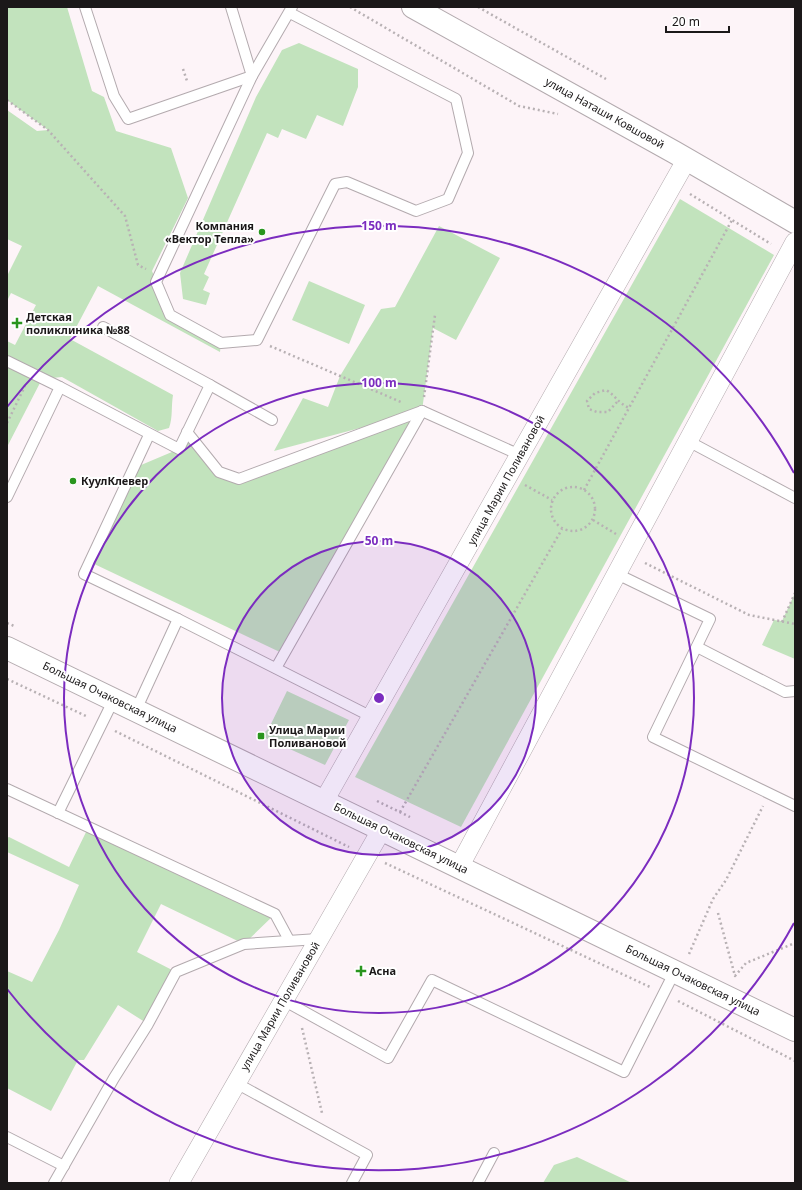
<svg xmlns="http://www.w3.org/2000/svg" width="802" height="1190" font-family="'Noto Sans',sans-serif">
<rect width="100%" height="100%" fill="#fdf4f8"/>
<g fill="#c2e3bd">
<path d="M7 7H67L92 91 104 97 116 131 171 148 188 198 152 271 170 315 221 343 220 352 98 286 70 339 173 395C171 407 173 417 169 428L158 431 62 377 42 379 7 447V341L15 345 36 305 11 293 7 301V276L22 246 7 239V110L37 131 48 130 7 100Z"/>
<path d="M299 43 358 69V87L343 126 317 115 306 139 282 129 278 138 267 133 204 274 209 277 203 290 210 293 206 305 183 299 180 273 256 97 282 50Z"/>
<path d="M680 199 774 255 461 827 355 777Z"/>
<path d="M439 226 500 258 456 340 433 328 422 411 284 654 90 562 134 468 179 449 187 432 219 472 239 479 416 413 274 451 303 398 328 407 340 376 381 309 395 307Z"/>
<path d="M309 281 365 305 349 344 292 320Z"/>
<path d="M795 593V659L762 645 774 620 782 621Z"/>
<path d="M287 691 349 720 325 765 261 736 269 728Z"/>
<path d="M88 828 275 914 244 944 161 904 137 952 176 972 148 1024 118 1005 84 1060H78L51 1111 7 1088V971L32 982 59 930 79 885 7 852V838L9 837 69 867Z"/>
<path d="M577 1157 632 1183H543L554 1165Z"/>
</g>
<g fill="none" stroke-linecap="round" stroke-linejoin="round">
<defs>
<g id="service">
<path d="M85 7 114 96 128 119 252 76 231 7"/>
<path d="M290 13 456 99 468 153 448 199 416 211 347 182 335 184 257 340 221 343 170 315 156 282 252 76 292 7"/>
<path d="M7 361 60 387 7 497"/>
<path d="M210 385 272 420"/>
<path d="M60 387 179 449 210 385 103 327"/>
<path d="M187 432 219 472 239 479 422 411"/>
<path d="M688 441 795 498"/>
<path d="M617 574 710 619 653 737 795 806"/>
<path d="M178 619 372 717"/>
<path d="M697 647 785 692 795 691"/>
<path d="M276 668 422 411 520 455"/>
<path d="M136 710 178 619 84 574 149 435"/>
<path d="M7 789 275 914 289 940"/>
<path d="M58 813 114 699"/>
<path d="M283 1000 388 1058 432 980 624 1072 675 971"/>
<path d="M236 1083 367 1155 352 1183"/>
<path d="M7 1137 64 1166"/>
<path d="M54 1183 114 1078 148 1024 176 972 244 944 318 939"/>
<path d="M478 1183 494 1153"/>
</g>
<g id="minor">
<path d="M324 801 687 159"/>
<path d="M459 867 795 242"/>
<path d="M179 1183 382 829"/>
</g>
<g id="tertiary">
<path d="M413 7 674 152 795 222"/>
<path d="M7 648 795 1030"/>
</g>
</defs>
<use href="#service" stroke="#b3aaae" stroke-width="12"/>
<use href="#minor" stroke="#b3aaae" stroke-width="20"/>
<use href="#tertiary" stroke="#b3aaae" stroke-width="24"/>
<g stroke="#b8b1b4" stroke-width="2.5" stroke-dasharray="2 3" stroke-linecap="butt">
<path d="M350 7 519 106 558 114"/>
<path d="M478 7 606 79"/>
<path d="M183 69 187 81"/>
<path d="M7 100 48 130 125 216 138 265 146 269"/>
<path d="M690 194 771 244"/>
<path d="M270 346 401 402"/>
<path d="M424 397 435 315"/>
<path d="M617 402 608 412H597L589 409 587 401 595 393 606 390C616 396 617 402 629 408"/>
<path d="M7 423 25 386"/>
<path d="M525 485 552 500"/>
<circle cx="573" cy="509" r="22"/>
<path d="M584 490 732 220"/>
<path d="M593 520 616 534"/>
<path d="M645 563 749 615 795 624"/>
<path d="M782 622 795 593"/>
<path d="M7 623 14 626"/>
<path d="M7 679 88 717"/>
<path d="M115 731 349 847"/>
<path d="M377 801 410 817"/>
<path d="M400 812 562 529"/>
<path d="M385 863 650 987"/>
<path d="M718 913 735 976 746 963 795 943"/>
<path d="M689 954 713 899 726 880 763 806"/>
<path d="M678 1001 795 1061"/>
<path d="M302 1028 322 1113"/>
</g>
<use href="#service" stroke="#fff" stroke-width="10"/>
<use href="#minor" stroke="#fff" stroke-width="19"/>
<use href="#tertiary" stroke="#fff" stroke-width="22"/>
</g>
<circle cx="379" cy="698" r="157" fill="#7b2cbf" fill-opacity=".12"/>
<g fill="none" stroke="#7b2cbf" stroke-width="2">
<circle cx="379" cy="698" r="157"/>
<circle cx="379" cy="698" r="315"/>
<path d="M794 923A472 472 0 0 1 7 989M7 407A472 472 0 0 1 794 473"/>
</g>
<g fill="#29951e" stroke="#fff" stroke-width="1.5">
<circle cx="262" cy="232" r="4"/>
<path d="M15 317h4v4h4v4h-4v4h-4v-4h-4v-4h4z"/>
<circle cx="73" cy="481" r="4"/>
<rect x="257" y="732" width="8" height="8" rx="2"/>
<path d="M359 965h4v4h4v4h-4v4h-4v-4h-4v-4h4z"/>
</g>
<g text-anchor="middle" stroke-width="4" stroke-linejoin="round" paint-order="stroke">
<g font-size="11" fill="#1b1819" stroke="#fff">
<text transform="translate(605 113) rotate(29)" y="4">улица Наташи Ковшовой</text>
<text transform="translate(506 480) rotate(-61)" y="4">улица Марии Поливановой</text>
<text transform="translate(110 697) rotate(26)" y="4">Большая Очаковская улица</text>
<text transform="translate(401 838) rotate(26)" y="4">Большая Очаковская улица</text>
<text transform="translate(693 980) rotate(26)" y="4">Большая Очаковская улица</text>
<text transform="translate(280 1006) rotate(-60)" y="4">улица Марии Поливановой</text>
</g>
<g font-size="11" font-weight="bold" fill="#1b1819" stroke="#fff" text-anchor="start">
<text x="254" y="230" text-anchor="end">Компания<tspan x="254" dy="13">«Вектор Тепла»</tspan></text>
<text x="26" y="321">Детская<tspan x="26" dy="13">поликлиника №88</tspan></text>
<text x="81" y="485">КуулКлевер</text>
<text x="269" y="734">Улица Марии<tspan x="269" dy="13">Поливановой</tspan></text>
<text x="369" y="975">Асна</text>
</g>
</g>
<circle cx="379" cy="698" r="6" fill="#7b2cbf" stroke="#fff" stroke-width="2"/>
<g font-size="12" text-anchor="middle" font-weight="bold" fill="#7b2cbf" stroke="#fff" stroke-width="4" stroke-linejoin="round" paint-order="stroke">
<text x="379" y="230">150 m</text>
<text x="379" y="387">100 m</text>
<text x="379" y="545">50 m</text>
</g>
<rect width="802" height="1190" fill="none" stroke="#1b1819" stroke-width="16"/>
<path d="M666 26v6h63v-6" fill="none" stroke="#1b1819" stroke-width="2"/>
<text x="672" y="26" font-size="12" fill="#1b1819" stroke="#ffffff" stroke-width="3" paint-order="stroke">20 m</text>
</svg>
